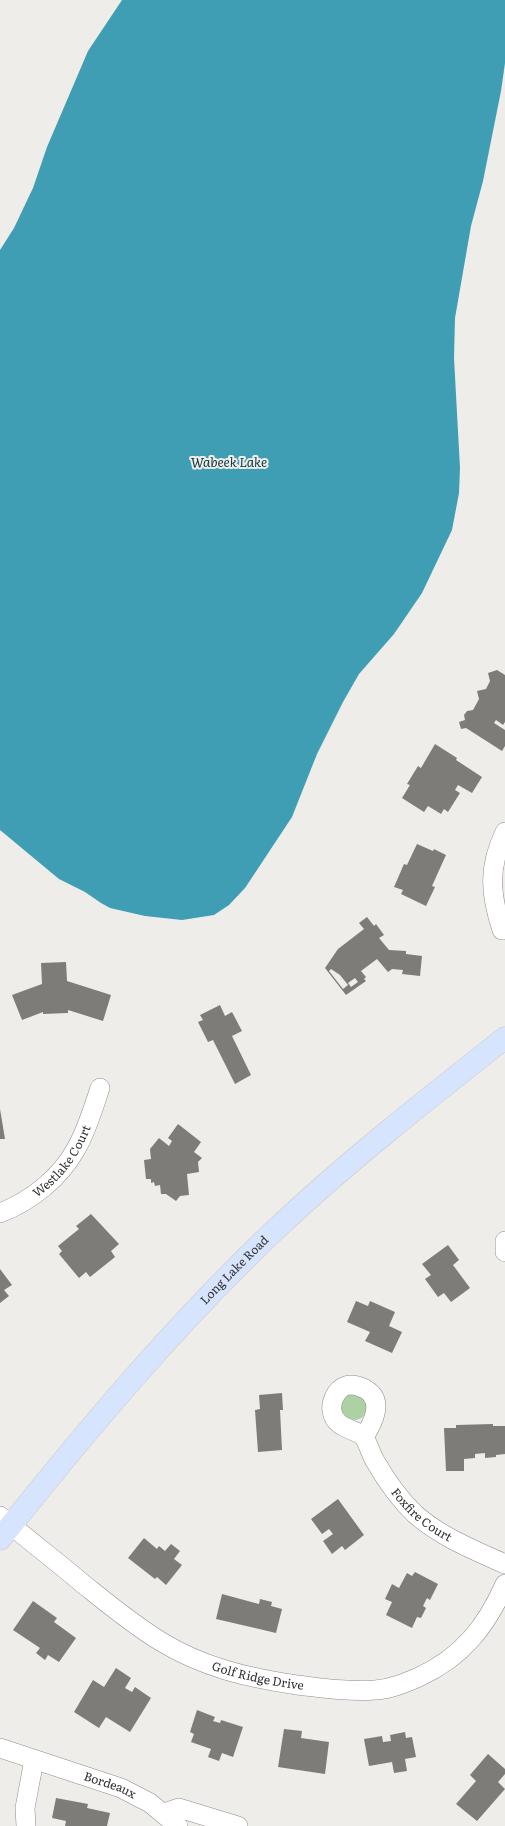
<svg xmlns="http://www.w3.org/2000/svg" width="505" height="1826" font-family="Literata,serif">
<rect width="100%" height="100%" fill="#eeede9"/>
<circle fill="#acd2a4" cx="354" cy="1407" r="13"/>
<path fill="#3f9eb3" d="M122 0H505V63L501 91 483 181 471 226 455 318 454 358 460 468 459 493 452 530 422 593 394 634 359 674 343 702 317 754 292 817 245 888 229 905 214 915 182 920 145 916 110 908 101 903 85 892 59 879 0 830V250L14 228 33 188 47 147 88 51Z"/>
<g fill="#7e7c79" fill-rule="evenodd">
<path d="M497 670 505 675V722L503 725 496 720 494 723 505 730V746L502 751 466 728 461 729 459 722 465 720 464 715 467 711 473 710 479 699 477 691 486 689 490 681 488 673Z"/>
<path d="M435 744 457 758 456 760 482 777 472 793 458 785 455 790 460 793 448 812 444 809 441 814 428 806 424 812 402 798 410 785 407 784 418 766 421 768Z"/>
<path d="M417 844 433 851 434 849 446 855 432 886 435 887 426 906 401 894 403 890 394 887 404 864 407 865Z"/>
<path d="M367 917 374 926 376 924 384 935 379 938 389 950 406 951V954L422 956 420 976 402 974 403 970 392 969 388 972 377 959 361 971 366 977 364 979 366 981 346 995 325 968 338 949 364 929 359 923ZM331 969 340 975 348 985 343 989 329 971ZM355 978 358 982 351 987 348 983Z"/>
<path d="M66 962 67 981 111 995 103 1021 68 1010V1013L43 1014V1012L22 1020 12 995 42 984 41 963Z"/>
<path d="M220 1005 225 1016 232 1012 242 1031 232 1036 251 1075 235 1084 213 1040 208 1042 198 1022 203 1020 200 1015Z"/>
<path d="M0 1109 5 1139H0Z"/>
<path d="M178 1124 201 1142 194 1152 202 1158 198 1162 199 1172 187 1174 189 1195 180 1196 176 1201 166 1194H161L160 1185 155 1186 154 1182 151 1183V1179H146L144 1160 151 1159 150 1149 159 1138 169 1146 172 1141 168 1138Z"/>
<path d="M91 1214 119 1244 111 1251 115 1257 90 1277 86 1272 79 1278 59 1254 62 1251 58 1246 79 1229 76 1226Z"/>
<path d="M448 1245 459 1260 453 1265 470 1288 451 1302 444 1293 438 1297 425 1279 431 1275 422 1264Z"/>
<path d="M0 1269 12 1285 4 1290 9 1296 0 1303Z"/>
<path d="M356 1301 368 1306 370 1301 395 1312 389 1326 402 1332 392 1353 365 1341 370 1332 347 1322Z"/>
<path d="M282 1393 283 1410H280L282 1450 258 1452 255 1410 260 1409 259 1395Z"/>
<path d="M493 1424V1426H505V1454L496 1455V1457L485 1458V1453L475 1454V1458L464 1459V1471H446L444 1428H456V1425Z"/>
<path d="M338 1499 364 1535 345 1550 342 1546 332 1554 323 1541 333 1534 329 1529 322 1534 311 1519Z"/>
<path d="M144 1538 157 1549 159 1546 165 1551 171 1544 180 1551 174 1559 182 1565 166 1585 157 1577 155 1579 128 1558Z"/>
<path d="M415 1572 438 1584 430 1600 427 1598 423 1606 426 1608 421 1618 417 1617 412 1628 386 1615 392 1602 385 1599 392 1584 399 1588 407 1573 412 1576Z"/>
<path d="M222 1594 259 1604 260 1599 272 1602 271 1606 282 1609 276 1633 216 1619Z"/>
<path d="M33 1601 57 1618 54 1622 76 1638 59 1662 48 1655 45 1660 36 1653 40 1648 13 1630Z"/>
<path d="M116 1668 131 1678 125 1688 132 1692 135 1687 151 1698 130 1732 106 1717 99 1728 74 1712 93 1680 104 1687Z"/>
<path d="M197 1710 215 1717 213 1721 220 1723 221 1720 243 1727 233 1757 222 1753 219 1761 208 1757 211 1749 191 1742 194 1734 190 1732Z"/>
<path d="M284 1729 302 1731 301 1738 329 1742 325 1774 278 1767Z"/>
<path d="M405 1732 406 1738 412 1737 416 1757 405 1759 407 1771 394 1773 392 1762 369 1766 364 1739 382 1736 383 1742 391 1741 390 1735Z"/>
<path d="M488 1754 505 1769V1774L498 1782 505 1789 477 1821 456 1804 476 1781 470 1775Z"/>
<path d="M56 1798 88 1804 87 1808 110 1813 107 1826H65L66 1821 52 1818Z"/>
</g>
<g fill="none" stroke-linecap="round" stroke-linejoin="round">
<defs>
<g id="minor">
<path d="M502 930C490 894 488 867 505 832"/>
<path id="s1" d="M0 1213C31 1201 60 1178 76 1149 87 1130 93 1109 100 1088"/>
<path d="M505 1241V1252"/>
<path id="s2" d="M364 1437C373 1423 385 1400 365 1389 361 1387 356 1385 351 1385 345 1385 339 1389 336 1394 333 1398 331 1406 332 1411 335 1431 359 1428 365 1439 369 1446 371 1454 375 1461 386 1480 399 1499 415 1514 441 1537 474 1550 505 1564"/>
<path id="s3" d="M0 1516C27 1539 55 1560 82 1583 107 1603 132 1624 160 1641 202 1667 248 1678 297 1685 323 1688 349 1692 375 1690 391 1689 405 1683 419 1677 462 1657 486 1627 505 1584"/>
<path id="s4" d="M0 1748 121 1788 150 1803 178 1826"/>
<path d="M164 1813 179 1808 238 1826"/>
<path d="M26 1826 25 1808 34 1760"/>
</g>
<g id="major">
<path id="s5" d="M0 1539C86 1431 174 1326 274 1231 347 1162 426 1100 505 1038"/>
</g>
</defs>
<use href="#minor" stroke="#8f8d8a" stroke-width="20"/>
<use href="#major" stroke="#c9c9c9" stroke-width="23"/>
<use href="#minor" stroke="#fff" stroke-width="19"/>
<use href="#major" stroke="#d6e4fd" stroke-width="22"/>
</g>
<g text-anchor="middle" stroke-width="4" stroke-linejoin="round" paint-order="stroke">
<g font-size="12" fill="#31302f" stroke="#eeede9">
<text dy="4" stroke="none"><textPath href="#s1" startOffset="83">Westlake Court</textPath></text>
<text dy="4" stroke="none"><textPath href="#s5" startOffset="357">Long Lake Road</textPath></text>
<text dy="4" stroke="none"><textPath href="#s2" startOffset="247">Foxfire Court</textPath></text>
<text dy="4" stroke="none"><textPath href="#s3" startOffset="308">Golf Ridge Drive</textPath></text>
<text dy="4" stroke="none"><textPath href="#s4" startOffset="116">Bordeaux</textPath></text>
</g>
<g font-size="13" font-style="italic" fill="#093640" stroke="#eeede9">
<text x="229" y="467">Wabeek Lake</text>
</g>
</g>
</svg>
